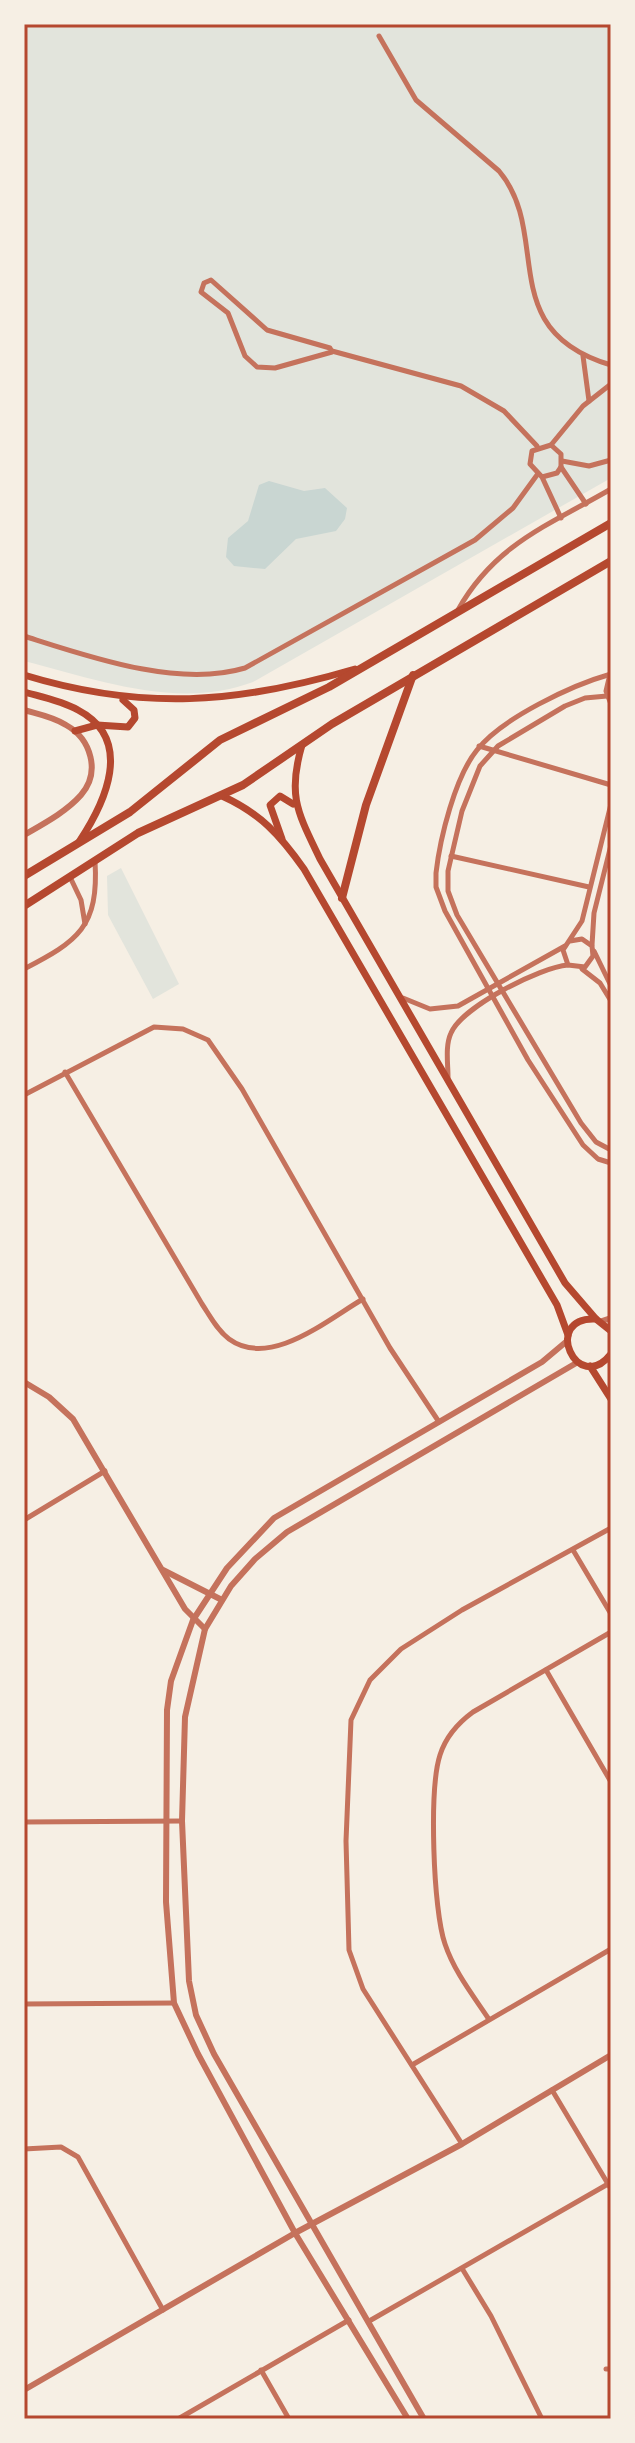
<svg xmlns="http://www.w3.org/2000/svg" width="635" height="2443" font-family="Commissioner,sans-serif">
<rect width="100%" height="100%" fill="#f6efe4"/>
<g fill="#e2e4dc">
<path d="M24 24H611V478L253 682C178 710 99 680 24 661Z"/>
<path d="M121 868 179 984 153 999 108 915 107 876Z"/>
</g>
<path fill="#c9d6d2" d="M269 481 304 491 325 488 347 508 345 519 336 531 296 539 265 569 234 566 226 557 228 538 248 521 259 485Z"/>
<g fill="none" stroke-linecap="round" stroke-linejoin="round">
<g stroke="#c5725c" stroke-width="5">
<path d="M379 36 416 100 499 171C553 235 493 330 611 365"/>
<path d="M211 280 267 330 330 348 332 352 275 368 257 367 245 356 228 313 201 292 204 283Z"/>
<path d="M332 351 461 386 504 411 537 446"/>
<path d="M583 356 589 401"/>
<path d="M551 445 583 406 611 384"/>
<path d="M562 461 589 466 611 460"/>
<path d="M561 467 586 504"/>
<path d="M542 477 557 473 561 467V454L551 445 532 451 530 464 542 477 561 518"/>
<path d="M458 610C495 544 549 525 611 489"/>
<path d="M24 636C90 657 178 688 245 668L475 540 513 508 537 475"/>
<path d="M610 674 606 691 611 704"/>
<path d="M611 674C572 685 502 718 477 750 455 777 440 838 436 873V887L445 911 528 1060 583 1145 598 1159 611 1163"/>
<path d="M607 696 585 698 565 706 498 746 480 766 462 811 448 871V891L457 915 581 1123 596 1142 611 1150"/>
<path d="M479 746 611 785"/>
<path d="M451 856 589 887"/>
<path d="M70 877 81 900 85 924"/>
<path d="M570 941 582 939 592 946 593 956 585 967 568 965 563 950 582 921 611 804"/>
<path d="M592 945 594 913 611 845"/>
<path d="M594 951 611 986"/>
<path d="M24 969C78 941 99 927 95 861"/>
<path d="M582 969 600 983 611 1001"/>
<path d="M403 998 430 1009 458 1006 565 946"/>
<path d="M65 1072 202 1304C210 1316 217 1330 229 1339 270 1369 327 1320 363 1299"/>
<path d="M448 1077C448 1063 445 1046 451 1033 462 1007 540 967 568 965"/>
<path d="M24 1095 154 1027 183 1029 208 1040 242 1089 390 1348 439 1422"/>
<path d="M24 1520 105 1471"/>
<path d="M573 1550 611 1614"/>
<path d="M546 1670 611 1782"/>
<path d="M24 1822 182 1821"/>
<path d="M24 2004 174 2003"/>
<path d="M488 2018C472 1994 454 1971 445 1944 433 1910 429 1789 440 1755 446 1736 458 1723 473 1712L611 1632"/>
<path d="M412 2065 611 1949"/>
<path d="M552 2090 611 2189"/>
<path d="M462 2144 363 1989 349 1950 346 1841 351 1720 370 1680 401 1649 462 1610 611 1528"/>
<path d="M24 2149 61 2147 78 2157 163 2310"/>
<path d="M463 2270 491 2316 542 2419"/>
<path d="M371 2320 608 2184"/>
<path d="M606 2369H611"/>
<path d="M261 2370 289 2419"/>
<path d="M178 2419 349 2320"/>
</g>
<g stroke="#c5725c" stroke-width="6">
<path d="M24 710C38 714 54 717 66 725 91 739 101 772 81 795 66 812 43 824 24 835"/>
<path d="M602 1321 611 1318"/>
<path d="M24 1382 49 1397 73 1419 185 1609 205 1629"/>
<path d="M163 1570 222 1600"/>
<path d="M24 2390 295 2233 462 2144 611 2055"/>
<path d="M408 2419 295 2233 198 2054 174 2003 166 1902 167 1710 171 1681 193 1620 227 1568 274 1518 542 1362 567 1341"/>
<path d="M424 2419 214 2054 196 2015 189 1981 182 1821 185 1717 205 1629 231 1586 255 1559 287 1532 578 1362"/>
</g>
<g stroke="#b5482f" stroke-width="7">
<path d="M24 675C142 711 237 704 355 669"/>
<path d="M24 692C42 697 62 701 78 710 135 740 105 803 79 842"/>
<path d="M75 731 97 725 128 727 135 718 134 710 123 700"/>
<path d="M302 745C287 796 298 813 320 859L565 1283 596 1319"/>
<path d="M222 796C260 813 280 835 304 869L557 1305 568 1335"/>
<path d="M282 839 270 805 280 796 293 804"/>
<path d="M611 1331 596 1319C541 1316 577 1397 611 1354"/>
<path d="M590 1366 611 1399"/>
</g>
<g stroke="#b5482f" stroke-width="8">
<path d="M24 876 130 812 220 740 329 687 611 523"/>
<path d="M342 898 366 805 413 675"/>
<path d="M24 906 138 833 243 785 332 724 611 561"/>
</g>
</g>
<rect width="635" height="2443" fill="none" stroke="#f6efe4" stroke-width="52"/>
<rect x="26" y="26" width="583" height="2391" fill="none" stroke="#b5482f" stroke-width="3"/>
</svg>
